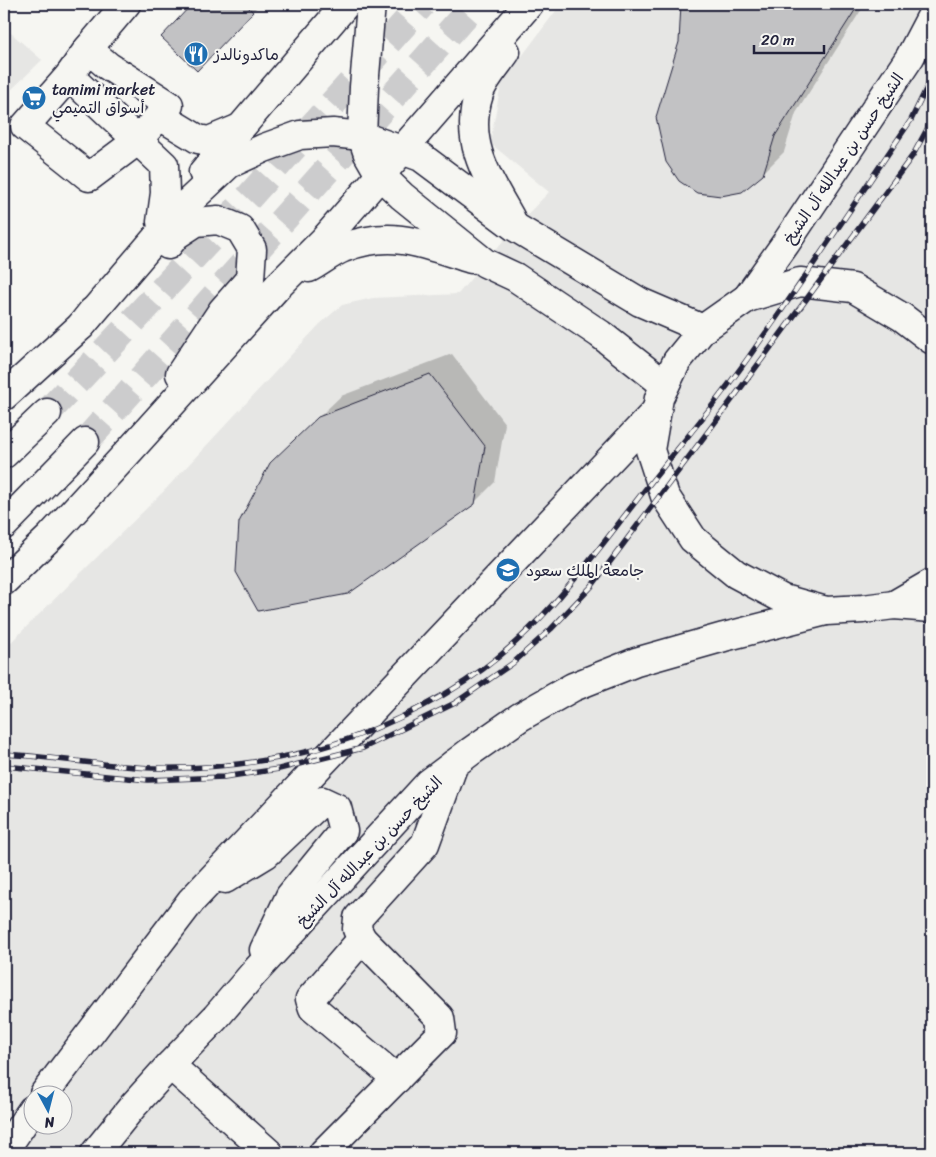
<svg xmlns="http://www.w3.org/2000/svg" width="936" height="1157" font-family="Sriracha,'Playpen Sans Arabic',sans-serif">
<rect width="100%" height="100%" fill="#f6f6f2"/>
<filter id="ink" filterUnits="userSpaceOnUse"><feTurbulence type="fractalNoise" baseFrequency=".02" numOctaves="2"/><feDisplacementMap in="SourceGraphic" scale="10" xChannelSelector="R" yChannelSelector="G"/><feConvolveMatrix kernelMatrix="1 2 1 2 8 2 1 2 1" color-interpolation-filters="sRGB"/></filter>
<g filter="url(#ink)">
<g fill="#e6e6e4" fill-rule="evenodd">
<path d="M561 4H932V1153H4V649L163 492 320 324 342 305 373 298 458 294 515 227 549 192 490 143 501 84ZM32 1094H62V1124H32Z"/>
<path d="M4 27 42 60 4 97Z"/>
</g>
<g fill="#0003">
<path d="M194 4H260L213 53 162 37Z"/>
<path d="M683 4H865L796 113 784 152 762 174 680 42Z"/>
<path d="M452 354 505 424 495 482 474 503 293 442 341 396Z"/>
</g>
<g fill="#c2c2c4" stroke="#22223b">
<path d="M192 4H245L253 12 197 71 161 37Z"/>
<path d="M681 4H859L775 136 763 175 742 192 721 196 697 193 679 181 666 162 656 117 679 42Z"/>
<path d="M430 374 485 446 475 504 348 594 258 611 236 572 239 522 270 463 318 417Z"/>
</g>
<g fill="none" stroke-linecap="round" stroke-linejoin="round">
<g stroke="#cccccd" stroke-width="28" stroke-dasharray="28 14" stroke-linecap="butt">
<path d="M47 413 249 197 422 4"/>
<path d="M85 442 475 4"/>
</g>
<defs>
<g id="minor">
<path d="M126 4 88 49 69 76 164 165 165 193 161 222"/>
<path d="M69 76 25 126 89 177 137 141 169 105 108 66 88 49"/>
<path d="M160 116 198 139 209 141 240 128"/>
<path d="M894 605 932 608"/>
<path d="M362 939 310 999 313 1008 397 1079"/>
<path d="M170 1065 269 1153"/>
<path d="M323 1153 442 1033 440 1018 362 939 357 929 358 918 425 844 454 764"/>
</g>
<g id="major">
<path d="M371 4 364 87 362 136 368 154 380 175 402 196 485 263 515 277 600 334 665 385"/>
<path d="M506 52C498 64 483 80 479 94 463 142 488 178 511 219"/>
<path d="M203 172 346 4"/>
<path d="M168 245 176 235 196 222 218 220 240 229 252 249 250 279 222 311 180 374"/>
<path d="M309 268C320 262 331 253 343 248 392 229 424 244 471 259"/>
<path d="M747 298 786 243 910 57 932 15"/>
<path d="M81 326 181 209 229 164 264 148 300 135 333 133 362 136 421 157 515 227 640 302 703 329"/>
<path d="M932 340 902 317 853 288 800 282 747 298 703 329 677 361 659 398 650 450 665 496 693 539 736 574 783 599 826 611 863 609 894 605 932 583"/>
<path d="M4 396 81 326 92 312"/>
<path d="M4 581 50 537 131 449 277 287 324 240 529 4"/>
<path d="M225 879 266 854 322 801 337 808 343 831 290 896 264 950"/>
<path d="M44 1094 191 901 656 411"/>
<path d="M4 1151 32 1110"/>
<path d="M95 1153 133 1106 170 1065 216 1017 253 974 429 783 470 752 520 717 573 687 636 662 724 637 826 611"/>
</g>
<g id="highway">
<path d="M4 454 47 413"/>
<path d="M4 525 85 442"/>
</g>
</defs>
<use href="#minor" stroke="#22223b" stroke-width="31"/>
<use href="#major" stroke="#22223b" stroke-width="31"/>
<use href="#highway" stroke="#22223b" stroke-width="31"/>
<use href="#minor" stroke="#f6f6f2" stroke-width="28"/>
<use href="#major" stroke="#f6f6f2" stroke-width="28"/>
<use href="#highway" stroke="#f6f6f2" stroke-width="28"/>
<defs>
<g id="rail">
<path d="M4 754C54 757 104 766 154 768 206 769 258 764 309 751 365 737 436 704 483 669 546 623 592 557 640 496 676 450 714 406 748 358 804 280 857 199 911 120L932 77"/>
<path d="M4 766 148 780 224 777 279 769 363 748 455 703 513 663 551 629 591 587 737 393 913 155 932 120"/>
</g>
</defs>
<use href="#rail" stroke="#22223b" stroke-width="5.5"/>
<use href="#rail" stroke="#f6f6f2" stroke-width="4" stroke-dasharray="11" stroke-linecap="butt"/>
</g>
</g>
<defs>
<symbol id="restaurant-disc" viewBox="-11 -11 22 22"><circle r="9.5" fill="#1f6fb2" stroke="#f6f6f2"/><path d="M-5-6h1v4h1v-4h1v4h1v-4h1v5L-1.5 .5V6h-2V.5L-5-1ZM5-6V6H3V1.5H1.5Q1.5-4 5-6Z" fill="#fff"/></symbol>
<symbol id="supermarket-disc" viewBox="-11 -11 22 22"><circle r="9.5" fill="#1f6fb2" stroke="#f6f6f2"/><path d="M-6-5.5h2.5l.6 2H6L4.5 2H-2.5L-4.4-4H-6ZM-1.5 3.2a1.3 1.3 0 1 0 .1 0ZM3 3.2a1.3 1.3 0 1 0 .1 0Z" fill="#fff"/></symbol>
<symbol id="university-disc" viewBox="-11 -11 22 22"><circle r="9.5" fill="#1f6fb2" stroke="#f6f6f2"/><path d="M0-5L7-2L0 1L-7-2ZM-4 1L0 2.5L4 1V4Q0 6-4 4Z" fill="#fff"/></symbol>
</defs>
<g fill-rule="evenodd">
<use href="#restaurant-disc" x="182" y="40" width="28" height="28"/>
<use href="#supermarket-disc" x="20" y="84" width="28" height="28"/>
<use href="#university-disc" x="494" y="556" width="28" height="28"/>
</g>
<g text-anchor="middle" stroke-width="4.5" stroke-linejoin="round" paint-order="stroke">
<g font-size="16" fill="#22223b" stroke="#f6f6f2" text-anchor="start">
<text x="214" y="60">ماكدونالدز</text>
<text x="52" y="95">tamimi market<tspan x="52" dy="18">أسواق التميمي</tspan></text>
<text x="526" y="576">جامعة الملك سعود</text>
</g>
<g font-size="16" fill="#22223b" stroke="#f6f6f2">
<text transform="translate(843 158) rotate(-56)" y="6">الشيخ حسن بن عبدالله آل الشيخ</text>
<text transform="translate(369 851) rotate(-46)" y="6">الشيخ حسن بن عبدالله آل الشيخ</text>
</g>
</g>
<rect width="936" height="1157" fill="none" stroke="#f6f6f2" stroke-width="20"/>
<rect x="10" y="10" width="916" height="1137" fill="none" stroke="#22223b" stroke-width="2" filter="url(#ink)"/>
<g transform="translate(48 1110) rotate(173)"><circle r="24" fill="#f6f6f2" stroke="#a1a1a9"/>
<path d="M0-4L9 19L0 12L-9 19Z" fill="#1f6fb2"/>
<text y="-8" font-size="14" font-weight="bold" text-anchor="middle" fill="#22223b">N</text>
</g>
<path d="M754 45v8h70v-8" fill="none" stroke="#22223b" stroke-width="2.5"/>
<text x="761" y="45" font-size="15" fill="#22223b" stroke="#f6f6f2" stroke-width="4" paint-order="stroke">20 m</text>
</svg>
